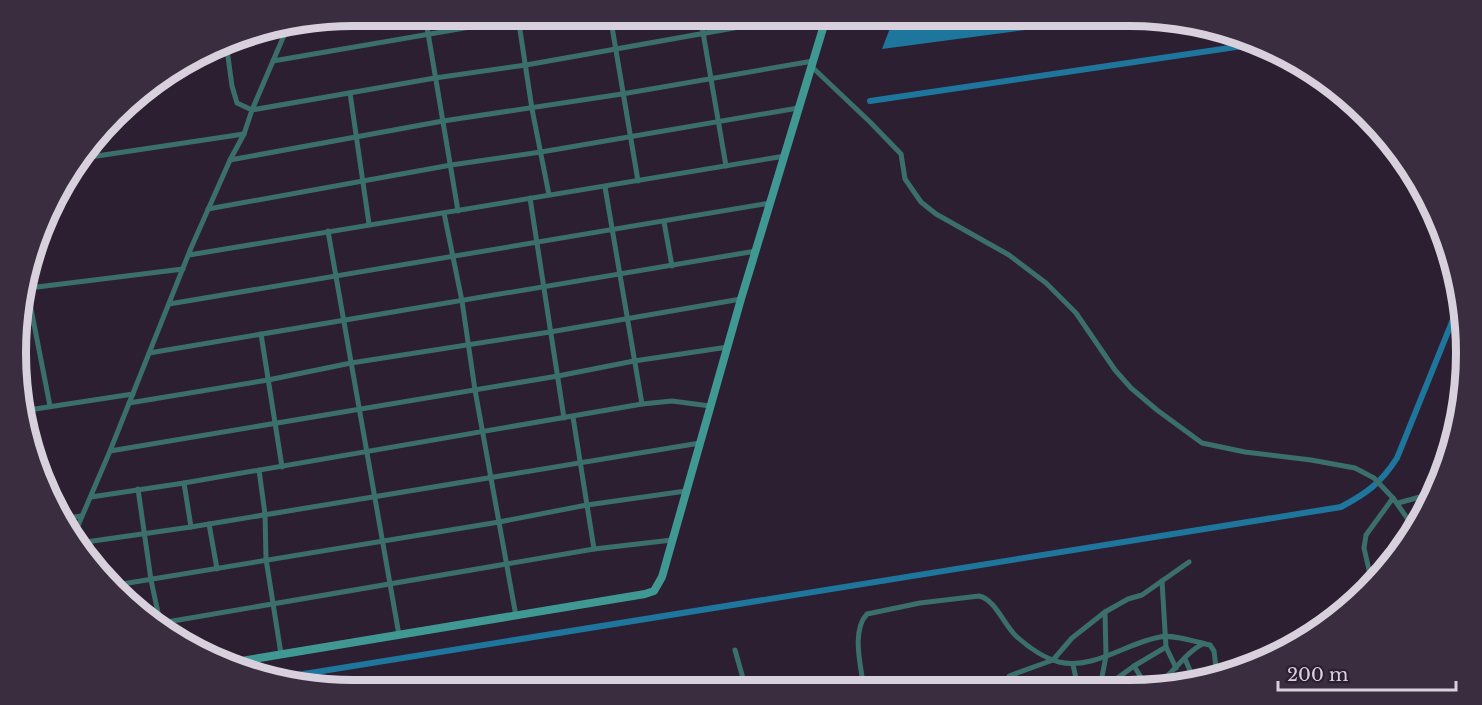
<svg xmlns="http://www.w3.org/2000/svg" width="1482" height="705" font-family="'Libre Baskerville',serif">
<rect width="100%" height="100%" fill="#2b1f31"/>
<path fill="#1e769c" d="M895 15H1088L1086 22 882 49Z"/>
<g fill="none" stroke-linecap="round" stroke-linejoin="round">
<g stroke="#1e769c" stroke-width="6">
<path d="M870 101 1263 43"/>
<path d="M285 677 1341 507C1367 493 1381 483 1397 458L1458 307"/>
</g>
<g stroke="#3b6f6b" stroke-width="5">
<path d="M425 15 458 211"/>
<path d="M610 15 638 181"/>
<path d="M700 15 726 166"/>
<path d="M518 17 532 109 549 195"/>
<path d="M226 42 232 86 237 103 252 110 435 78 526 65 807 15"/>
<path d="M273 61 540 15"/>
<path d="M811 66 870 122 901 154 905 179 921 202 936 214 1009 255 1046 283 1076 313 1115 370 1131 388 1157 410 1202 443 1245 452 1311 460 1355 468 1374 478 1393 498 1414 528"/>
<path d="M350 93 369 224"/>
<path d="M77 159 244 134"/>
<path d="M230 160 443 121 622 94 813 61"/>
<path d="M605 187 642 404"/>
<path d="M530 198 564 418"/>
<path d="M208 209 451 165 541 152 798 108"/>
<path d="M444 213 462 301 475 390 516 616"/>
<path d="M664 222 672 266"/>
<path d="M328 231 399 635"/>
<path d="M189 255 785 156"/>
<path d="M25 278 50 406"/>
<path d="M21 289 183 269"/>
<path d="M169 304 770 203"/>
<path d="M261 334 282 467"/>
<path d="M149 353 756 251"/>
<path d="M129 403 268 380 351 363 550 332 741 299"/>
<path d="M22 411 133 394"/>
<path d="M573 417 594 549"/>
<path d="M110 451 558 376 634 361 728 347"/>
<path d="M259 470 265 514 266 559 281 654"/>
<path d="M184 483 191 527"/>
<path d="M138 489 151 580 160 622"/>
<path d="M91 497 184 483 642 404 672 401 710 406"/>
<path d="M1398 503 1420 497 1442 476"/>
<path d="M62 519 81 516"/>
<path d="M1410 522 1419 520"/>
<path d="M209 524 217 569"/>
<path d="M74 535 110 451 191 248 230 160 244 134 252 110 288 26"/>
<path d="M79 543 191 527 700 443"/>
<path d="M1162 581 1166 647 1176 668"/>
<path d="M1372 583 1364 548 1366 535 1393 498"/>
<path d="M110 586 499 522 587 505 686 491"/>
<path d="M161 623 594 549 672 540"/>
<path d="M735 650 746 689"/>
<path d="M1185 659 1195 682"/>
<path d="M1073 665 1078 687"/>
<path d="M1134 666 1147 687"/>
<path d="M1100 687 1106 656 1105 612"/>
<path d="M1105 687 1134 666 1166 647"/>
<path d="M1154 687C1172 676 1185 652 1203 644"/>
<path d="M866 688 863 683C860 662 852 630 867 614L920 603 979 596C995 599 1004 625 1016 636 1027 646 1044 658 1059 662 1094 670 1126 643 1160 637 1172 634 1197 642 1210 645L1214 651 1217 676"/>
<path d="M1009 688V676L1053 660 1072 638 1105 612 1128 599 1142 595 1189 562"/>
</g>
<path stroke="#409893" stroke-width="8" d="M223 664 645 594 654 591 662 577 741 299 827 15"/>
</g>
<path d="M0 0H1482V705H0ZM353 26H1129A327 327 0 0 1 1456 353V353A327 327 0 0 1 1129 680H353A327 327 0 0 1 26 353V353A327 327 0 0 1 353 26Z" fill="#392d3f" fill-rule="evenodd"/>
<path fill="none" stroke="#d8d0dc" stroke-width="8" d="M353 26H1129A327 327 0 0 1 1456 353V353A327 327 0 0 1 1129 680H353A327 327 0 0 1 26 353V353A327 327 0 0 1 353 26Z"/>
<path d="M1278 681v9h178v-9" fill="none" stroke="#d8d0dc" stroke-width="3"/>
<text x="1287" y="681" font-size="18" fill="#d8d0dc" stroke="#2b1f31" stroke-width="4.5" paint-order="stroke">200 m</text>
</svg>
